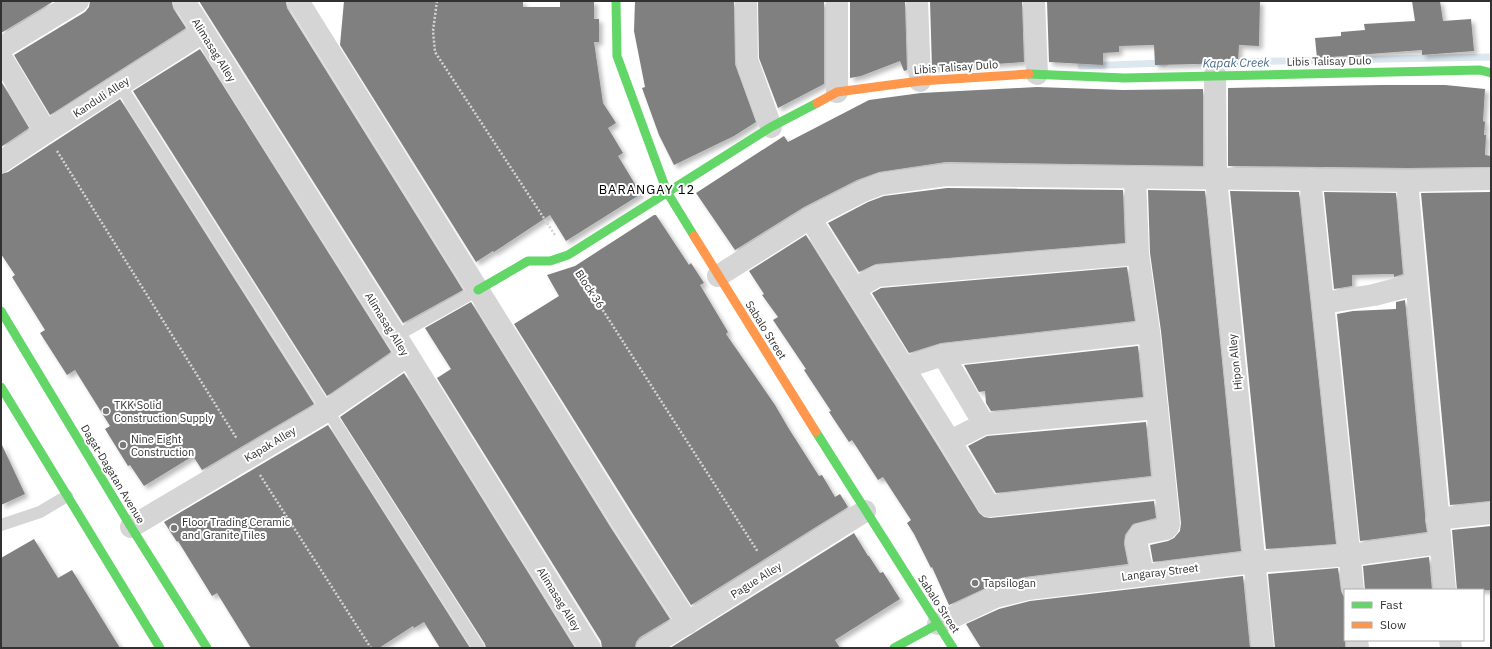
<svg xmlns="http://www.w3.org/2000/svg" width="1492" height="649" font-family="'IBM Plex Sans',sans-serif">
<defs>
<filter id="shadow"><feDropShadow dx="3.5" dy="3.5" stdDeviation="2" flood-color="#0004"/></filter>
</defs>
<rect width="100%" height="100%" fill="#fff"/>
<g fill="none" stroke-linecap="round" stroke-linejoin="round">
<g stroke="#dde7f0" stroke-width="7">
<path d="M1229 62 1491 57"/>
<path d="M1081 66 1165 63"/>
</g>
</g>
<g fill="#808080" filter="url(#shadow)">
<path d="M1 1H54L1 33Z"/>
<path d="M90 1H172L173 8 186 28 50 115 14 55 85 12 89 7Z"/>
<path d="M199 1H286L287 8 463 290 403 323Z"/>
<path d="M344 1H523V7H560V1H594V19H599V42H594L603 103 616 123 608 128 623 153 618 156 641 194 566 241 550 215 494 252 493 251 476 262 340 45Z"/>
<path d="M635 1H734L735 64 756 122 734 136 674 165 659 135 642 88 645 87 634 31Z"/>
<path d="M758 1H824V84L778 108 759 58Z"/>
<path d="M850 1H905L907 70 904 71 900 61 861 76 850 78Z"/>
<path d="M930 1H1022L1024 62 932 68Z"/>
<path d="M1047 1H1260L1259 46 1239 45 1238 63 1155 65 1154 45 1119 46V52L1103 53V65L1049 62Z"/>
<path d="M1412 1H1440L1443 21 1471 19 1474 51 1422 55V50L1317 58 1315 38 1341 36V32L1365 30 1364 24 1415 21Z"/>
<path d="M200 49 391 352 327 396 133 91Z"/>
<path d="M1 81 29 128 1 147Z"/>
<path d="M1381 85H1445L1485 89 1483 121 1485 122 1484 135H1486L1485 155 1491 156V167L1407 168 1228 166V88Z"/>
<path d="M1037 87 1123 90 1203 89V166L946 162 879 172 857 180 804 207 735 250 696 193 784 136 788 142 869 100 921 93Z"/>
<path d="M120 99 314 404 202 470 193 456 144 486 130 465 128 466 105 429 110 426 75 370 67 375 40 333 45 330 12 277 15 275 1 254V174L8 172Z"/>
<path d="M947 188 1123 190 1125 243 876 264 859 272 828 223 868 202 884 196Z"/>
<path d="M1148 190 1205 191 1241 551 1153 562 1150 545 1168 541 1174 538 1180 531 1181 523 1161 331 1150 253Z"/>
<path d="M1230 191 1299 192 1336 544 1266 549Z"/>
<path d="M1324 192 1396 193 1403 274 1394 277V274H1388L1352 275V286L1334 289Z"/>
<path d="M1491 192 1490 501 1450 505 1421 193Z"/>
<path d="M654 215H656L689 265 691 263 704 283 700 285 728 332 726 334 775 405 789 429 819 476 822 475 835 497 840 494 848 507 691 605 633 514 514 324 559 296 547 275 575 266Z"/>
<path d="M806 235 939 448 979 513 984 517 990 518 1154 501 1156 518 1133 524 1125 535 1124 544 1128 564 1025 577 990 586 949 605 932 567 931 568 914 534 907 523 911 520 883 477 878 480 852 440 849 442 829 412 831 411 804 370 806 369 773 320 778 317 762 295 764 294 749 271Z"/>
<path d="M1127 267 1135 321 941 343 909 353 872 293 881 288Z"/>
<path d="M1405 300 1425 514V520L1427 532 1360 541 1337 314 1353 311 1396 309V302Z"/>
<path d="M471 302 611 528 670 619 640 637 636 642 635 648H602L601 641 437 378 451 369 425 328Z"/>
<path d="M1138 346 1143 397 991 411 986 403 985 391 979 392 964 365Z"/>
<path d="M404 373 575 648H486L485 644 340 417Z"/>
<path d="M1146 422 1151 476 996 493 968 446 987 436Z"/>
<path d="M328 425 470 648H440L424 622 414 628 413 626 379 648H251L217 593 212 596 178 541 177 542 164 522Z"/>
<path d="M1 443 25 494 1 505Z"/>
<path d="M1491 526V590H1457L1452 530Z"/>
<path d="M854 533 868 556H869L880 573 883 572 900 599 835 640 840 648H670Z"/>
<path d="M34 539 58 578 72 570 120 648H1V558Z"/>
<path d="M1429 557 1432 590H1365L1363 566Z"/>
<path d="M1338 568 1341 591 1345 599V648H1275L1268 574Z"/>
<path d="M1243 576 1250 648H981L966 624 999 609 1030 601Z"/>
</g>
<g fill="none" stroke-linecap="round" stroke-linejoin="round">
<g stroke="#d4d4d4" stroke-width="2.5" stroke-dasharray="2 2" stroke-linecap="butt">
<path d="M437 1 433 31 435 52 555 235"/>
<path d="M57 151 237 439"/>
<path d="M579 273 758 552"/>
<path d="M260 475 371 648"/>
</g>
<g stroke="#d5d5d5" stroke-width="12">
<path d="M120 85 479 648"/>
<path d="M396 336 478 290"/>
<path d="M1 525 40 512 67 496"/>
</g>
<g stroke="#d5d5d5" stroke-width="22">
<path d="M184 1 396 336 590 648"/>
<path d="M298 1 622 521 688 623"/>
<path d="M746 1 747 60 771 127"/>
<path d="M917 1 920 81"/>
<path d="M1034 1 1037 74"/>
<path d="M1 48 78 1"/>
<path d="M1 57 46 132"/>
<path d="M1215 75 1216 179 1263 648"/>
<path d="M837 92V1"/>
<path d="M1 162 46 132 203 32"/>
<path d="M1135 177 1138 254 1149 332 1169 524 1168 527 1166 529 1140 534 1136 541 1143 574"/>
<path d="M1310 179 1353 590"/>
<path d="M1407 181 1445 590"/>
<path d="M810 218 950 441 989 506 1165 487"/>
<path d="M718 276 810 218 863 191 881 184 946 175 1407 181 1491 179"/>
<path d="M855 289 877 276 1138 254"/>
<path d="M1323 303 1374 295 1416 284"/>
<path d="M943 355 984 424"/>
<path d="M903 368 943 355 1149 332"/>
<path d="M950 441 984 424 1157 408"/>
<path d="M1437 519 1491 513"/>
<path d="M131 527 328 410 407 356"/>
<path d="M938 624 995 597 1028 589 1255 562 1350 555 1440 543"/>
<path d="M1357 640 1358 648"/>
<path d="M1450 640 1451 648"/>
<path d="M647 648 865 511"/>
</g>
<g stroke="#63d668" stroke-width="9">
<path d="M616 1 617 56 667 192 694 236"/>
<path d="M1029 74 1124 78 1480 70 1491 73"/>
<path d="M478 290 528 261H550L568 255 771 127 817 103"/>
<path d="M1 311 131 527 207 648"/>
<path d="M1 387 160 648"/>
<path d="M816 432 953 648"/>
<path d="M894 648 938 624"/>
</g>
<g stroke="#ff974d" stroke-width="9">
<path d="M817 103 837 92 920 81 1029 74"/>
<path d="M694 236 816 432"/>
</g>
</g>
<g fill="#797979" stroke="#fff" stroke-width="1.5">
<circle cx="106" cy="411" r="4"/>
<circle cx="123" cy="445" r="4"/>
<circle cx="174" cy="528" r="4"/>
<circle cx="975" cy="583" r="4"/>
</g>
<g text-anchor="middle" stroke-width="4" stroke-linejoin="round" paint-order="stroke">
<g font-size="11" fill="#313131" stroke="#fff">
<text transform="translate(214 50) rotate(58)" y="4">Alimasag Alley</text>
<text transform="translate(1329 61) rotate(-1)" y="4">Libis Talisay Dulo</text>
<text transform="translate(956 67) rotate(-4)" y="4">Libis Talisay Dulo</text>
<text transform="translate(101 97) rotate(-33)" y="4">Kanduli Alley</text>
<text transform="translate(590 289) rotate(57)" y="4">Block 36</text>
<text transform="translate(387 324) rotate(58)" y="4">Alimasag Alley</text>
<text transform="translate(766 330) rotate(58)" y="4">Sabalo Street</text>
<text transform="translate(1235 362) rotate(-96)" y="4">Hipon Alley</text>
<text transform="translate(270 444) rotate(-31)" y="4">Kapak Alley</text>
<text transform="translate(113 474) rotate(59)" y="4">Dagat-Dagatan Avenue</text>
<text transform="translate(1160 572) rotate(-7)" y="4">Langaray Street</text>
<text transform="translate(756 580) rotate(-32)" y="4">Pague Alley</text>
<text transform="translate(559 599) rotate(58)" y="4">Alimasag Alley</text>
<text transform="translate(939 604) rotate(57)" y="4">Sabalo Street</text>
</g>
<g font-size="11" fill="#313131" stroke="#fff" text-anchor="start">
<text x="114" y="409">TKK Solid<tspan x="114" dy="13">Construction Supply</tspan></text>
<text x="131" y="443">Nine Eight<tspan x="131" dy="13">Construction</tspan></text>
<text x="182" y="526">Floor Trading Ceramic<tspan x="182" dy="13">and Granite Tiles</tspan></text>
<text x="983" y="587">Tapsilogan</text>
</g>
<g font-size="12" font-style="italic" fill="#476b8a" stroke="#fff">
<text transform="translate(1236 63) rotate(-1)" y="4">Kapak Creek</text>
</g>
<g font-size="13" letter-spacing="1" fill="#000" stroke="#fff">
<text x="647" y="194">BARANGAY 12</text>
</g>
</g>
<rect width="1492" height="649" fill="none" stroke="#313131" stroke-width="4"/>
<rect x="1344" y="589" width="140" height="52" fill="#ffffff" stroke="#adadad"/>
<rect x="1352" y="602" width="20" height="6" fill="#63d668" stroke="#adadad"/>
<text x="1380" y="609" font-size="12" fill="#313131">Fast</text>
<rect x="1352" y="622" width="20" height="6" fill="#ff974d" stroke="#adadad"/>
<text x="1380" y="629" font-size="12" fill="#313131">Slow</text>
</svg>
